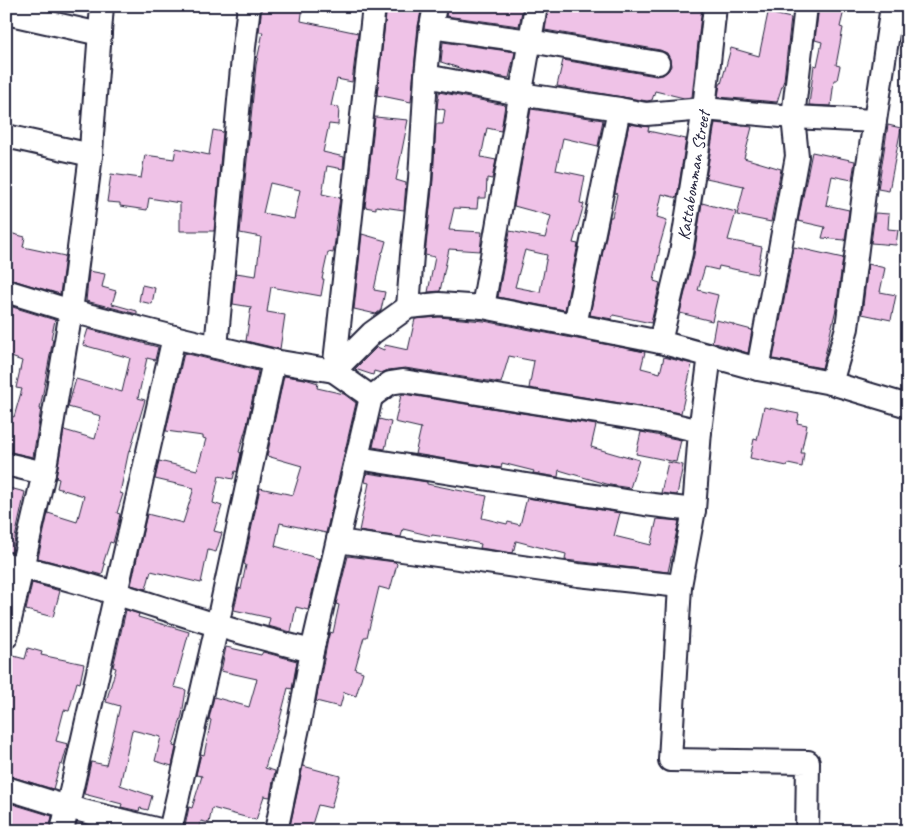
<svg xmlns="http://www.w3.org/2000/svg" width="914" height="837" font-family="Caveat,sans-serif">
<rect width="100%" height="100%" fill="#fff"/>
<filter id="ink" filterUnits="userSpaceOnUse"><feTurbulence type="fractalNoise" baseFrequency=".02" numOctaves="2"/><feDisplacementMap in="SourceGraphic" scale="10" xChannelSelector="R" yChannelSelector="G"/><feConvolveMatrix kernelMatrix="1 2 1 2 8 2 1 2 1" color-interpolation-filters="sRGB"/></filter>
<g filter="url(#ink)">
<g fill="#efc2e7" stroke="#22223b" fill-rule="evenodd">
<path d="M262 6H303L301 21 358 33 352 82 337 79 331 106 339 107 338 125 329 124 323 152 344 157 343 169 327 166 322 194 340 198 335 231H336L335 241 333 253 328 252 322 279H324L321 296 271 287 267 312 285 315 280 349 246 341 251 307 233 304 236 273 256 276 261 237 240 233 256 65 263 32H259ZM270 183 300 190 294 219 263 213Z"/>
<path d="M387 6H422L418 26 411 102 377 95Z"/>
<path d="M448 6H523L519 26 446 16Z"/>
<path d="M549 6H702L692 97 684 98 655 91 652 100 647 101 557 86 563 60 656 76 663 75 668 71 671 66 670 59 667 53 660 50 545 30Z"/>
<path d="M819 6H845L840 27 843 28 836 65 840 66 837 80H834L831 106 809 105 814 65 817 66 822 42 815 40Z"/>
<path d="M768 13 791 18 784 80 777 102 718 97 720 84H721L731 48 759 56Z"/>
<path d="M443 42 515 52 509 78 468 71 441 62Z"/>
<path d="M439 92 505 105 501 131 487 128 481 157 496 160 492 179 487 178 486 198H478L477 209 454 208 449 230 482 232 480 251 449 249 440 291 428 292 435 257 425 255 433 180 436 124H443L445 110 437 108Z"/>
<path d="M531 109 603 120 598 146 563 138 556 170 585 176 580 203 584 204 573 243 578 244 565 310 498 297 510 231 545 238 551 216 514 206ZM525 250 547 255 540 292 515 287Z"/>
<path d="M375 117 408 120 396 180 406 183 404 210 376 206V209L365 207Z"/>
<path d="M715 123 752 127 744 158 781 169 771 222 737 215 744 186 706 178Z"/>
<path d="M629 124 649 127 648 131 686 139 677 198 662 194 657 217 667 220 659 248H660L654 281 660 283 651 323 613 315 612 319 590 315 610 217H612L617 194 615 193Z"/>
<path d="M888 125 901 128 889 191 878 189Z"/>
<path d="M213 130 223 132 214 231H180V203L149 198 147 210 120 206V203L107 202 111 174 141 178 145 155 174 159 176 148 209 155Z"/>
<path d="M812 152 855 161 852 180 832 176 826 205 849 210 845 240 822 238 825 227 798 221Z"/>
<path d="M702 203 736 212 728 240 762 247 757 274 719 266 718 270 705 267 698 290 718 295 712 321 680 313 694 255Z"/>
<path d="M875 213 889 214 888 229 898 230 896 245 871 243Z"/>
<path d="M6 232 25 237 23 247 65 256 60 294 6 278Z"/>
<path d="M362 234 386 241 383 252H382L374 290 385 292 381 310 376 314 354 309Z"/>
<path d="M794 247 843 258 836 309 822 368 773 359Z"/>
<path d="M868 264 885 268 880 292 896 295 891 320 862 314Z"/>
<path d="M89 271 105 274 102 287 116 291 112 304 137 311V314L86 301Z"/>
<path d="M142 285 155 288 152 304 139 301Z"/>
<path d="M6 305 55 320 51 339H53L40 409H41L33 457 6 451V441L12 416 14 417 22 389 16 388 22 361 6 355Z"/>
<path d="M439 317 484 321 645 352 641 368 660 373 664 357 692 364 681 413 529 388 534 361 509 356 501 383 405 368 388 370 381 373 374 371 373 375 355 369 377 347 384 350 385 345 408 350 415 319Z"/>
<path d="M716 320 733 324V325L752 330 748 353 712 342Z"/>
<path d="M88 329 158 347 155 360 147 358 138 398 145 400 130 451 129 450 120 493 123 494 117 513 120 514 117 528 113 543 110 542 103 564H105L102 575 38 558 48 513 77 522 84 496 57 488 59 479 56 478 64 430 95 439 101 416 68 407 76 379 122 392 130 358 83 345Z"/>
<path d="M184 353 258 371 247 425 239 452 241 453 237 472 235 471 233 479 219 476 213 503 222 506 214 531 222 533 216 552 208 550 201 583 151 571 146 589 131 585 147 514 183 523 194 488 155 479 159 461 197 470 206 439 203 438V436L166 431Z"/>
<path d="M284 376 305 379 318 383 317 388 344 394 356 403 326 533 280 523 275 546 320 559 308 610 296 607 291 632 268 626 270 618 234 610 239 588 241 589 246 565 244 564 260 488 293 495 302 466 267 456Z"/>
<path d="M403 394 596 425 591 447 622 456V455L639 460 630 488 610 485 559 470 558 477 533 473 534 471 502 463 501 468 415 454 421 428 395 422 401 395Z"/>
<path d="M764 407 799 414 797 423 807 425 801 453H804L802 467 788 464 787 466 750 458 754 439 757 440Z"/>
<path d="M379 419 391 422 385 449 373 447Z"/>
<path d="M641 432 681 440 676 462 636 454Z"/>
<path d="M668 462 683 465 677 495 661 493Z"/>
<path d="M367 473 427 482V484L487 496 482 518 507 524 508 522 520 525 527 498 620 513 614 536 651 545 657 519 679 521 668 572 565 560 566 554 516 541 513 553 480 548 481 544 453 538 432 535V536L403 529 401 537 359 531 369 483 365 482Z"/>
<path d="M6 487 25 492 12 552 6 551Z"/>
<path d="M348 556 395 562 397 564 390 590 379 587 367 637H364L355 669 363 672 356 696 344 692 340 707 316 701 328 639 330 632 333 633 339 605 336 604Z"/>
<path d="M32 583 60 591 53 617 26 610Z"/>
<path d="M126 610 139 614 138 617 189 632 174 687 186 690 182 715 173 746 176 747 172 766 155 761 161 737 132 730 120 785 152 796 148 810 140 808 139 811 121 807 122 804 84 794 91 762 106 765 112 741 120 706 106 702 116 668 113 667Z"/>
<path d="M226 647 261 655 263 652 297 661 292 689 288 688 275 738H274L265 768 275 771 270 797 264 796 256 820 212 808 209 823 201 821 198 831H184L189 807 192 808 202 776 196 775 201 754 204 755 211 720 209 719 214 697 249 707 257 679 221 671Z"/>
<path d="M28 648 42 652 41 655 84 664 80 683 77 682 69 711 64 710 56 741 68 744 62 765 60 764 53 789 6 775V668L10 655 25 659Z"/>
<path d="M303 766 340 776 331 808 318 805 310 831H289Z"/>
<path d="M6 802 52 816 49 831H6Z"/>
</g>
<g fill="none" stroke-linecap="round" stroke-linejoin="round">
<defs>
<g id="minor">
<path d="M374 6 334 371 371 397 390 383 403 381 666 423 700 431"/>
<path d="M6 13 100 34"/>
<path d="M431 27 530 41 658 63"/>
<path d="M426 76 520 94 619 109 646 114 704 109 793 117 875 121"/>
<path d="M6 136 91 155"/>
<path d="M6 291 71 311 174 337 274 361 334 371 372 333 408 307 439 304 483 307 660 342 758 369 831 383 847 328 866 177 875 121 892 6"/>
<path d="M408 307 412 255 420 179 426 76 431 27 435 6"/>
<path d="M483 307 536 6"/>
<path d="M575 325 619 109"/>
<path id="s1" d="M660 342 681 253 704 109 715 6"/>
<path d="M216 347 244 47 249 6"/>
<path d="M758 369 797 156 793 117 806 6"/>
<path d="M831 383 908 406"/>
<path d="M358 458 645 504 694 510"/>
<path d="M6 464 44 473"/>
<path d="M338 541 578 575 680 586 670 760 808 762 807 831"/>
<path d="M6 564C78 579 147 604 216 625 248 635 280 643 312 651"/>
<path d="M680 586 694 510 700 431 710 355"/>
<path d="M6 637 44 473 71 311 91 155 92 135 102 6"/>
<path d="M6 788 67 807 164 831"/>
<path d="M62 831 174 337"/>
<path d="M170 831 217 626 274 361"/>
<path d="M276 831 299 723 312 651 371 397"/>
</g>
</defs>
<use href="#minor" stroke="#22223b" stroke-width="26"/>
<use href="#minor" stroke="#fff" stroke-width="22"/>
</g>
</g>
<g text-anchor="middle" stroke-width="4" stroke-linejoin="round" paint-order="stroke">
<g font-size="18" fill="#22223b" stroke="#fff">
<text dy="6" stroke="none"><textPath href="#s1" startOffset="170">Kattabomman Street</textPath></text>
</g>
</g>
<rect width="914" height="837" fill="none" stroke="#fff" stroke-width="25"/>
<rect x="12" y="12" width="889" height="812" fill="none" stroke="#22223b" stroke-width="2" filter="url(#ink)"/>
</svg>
